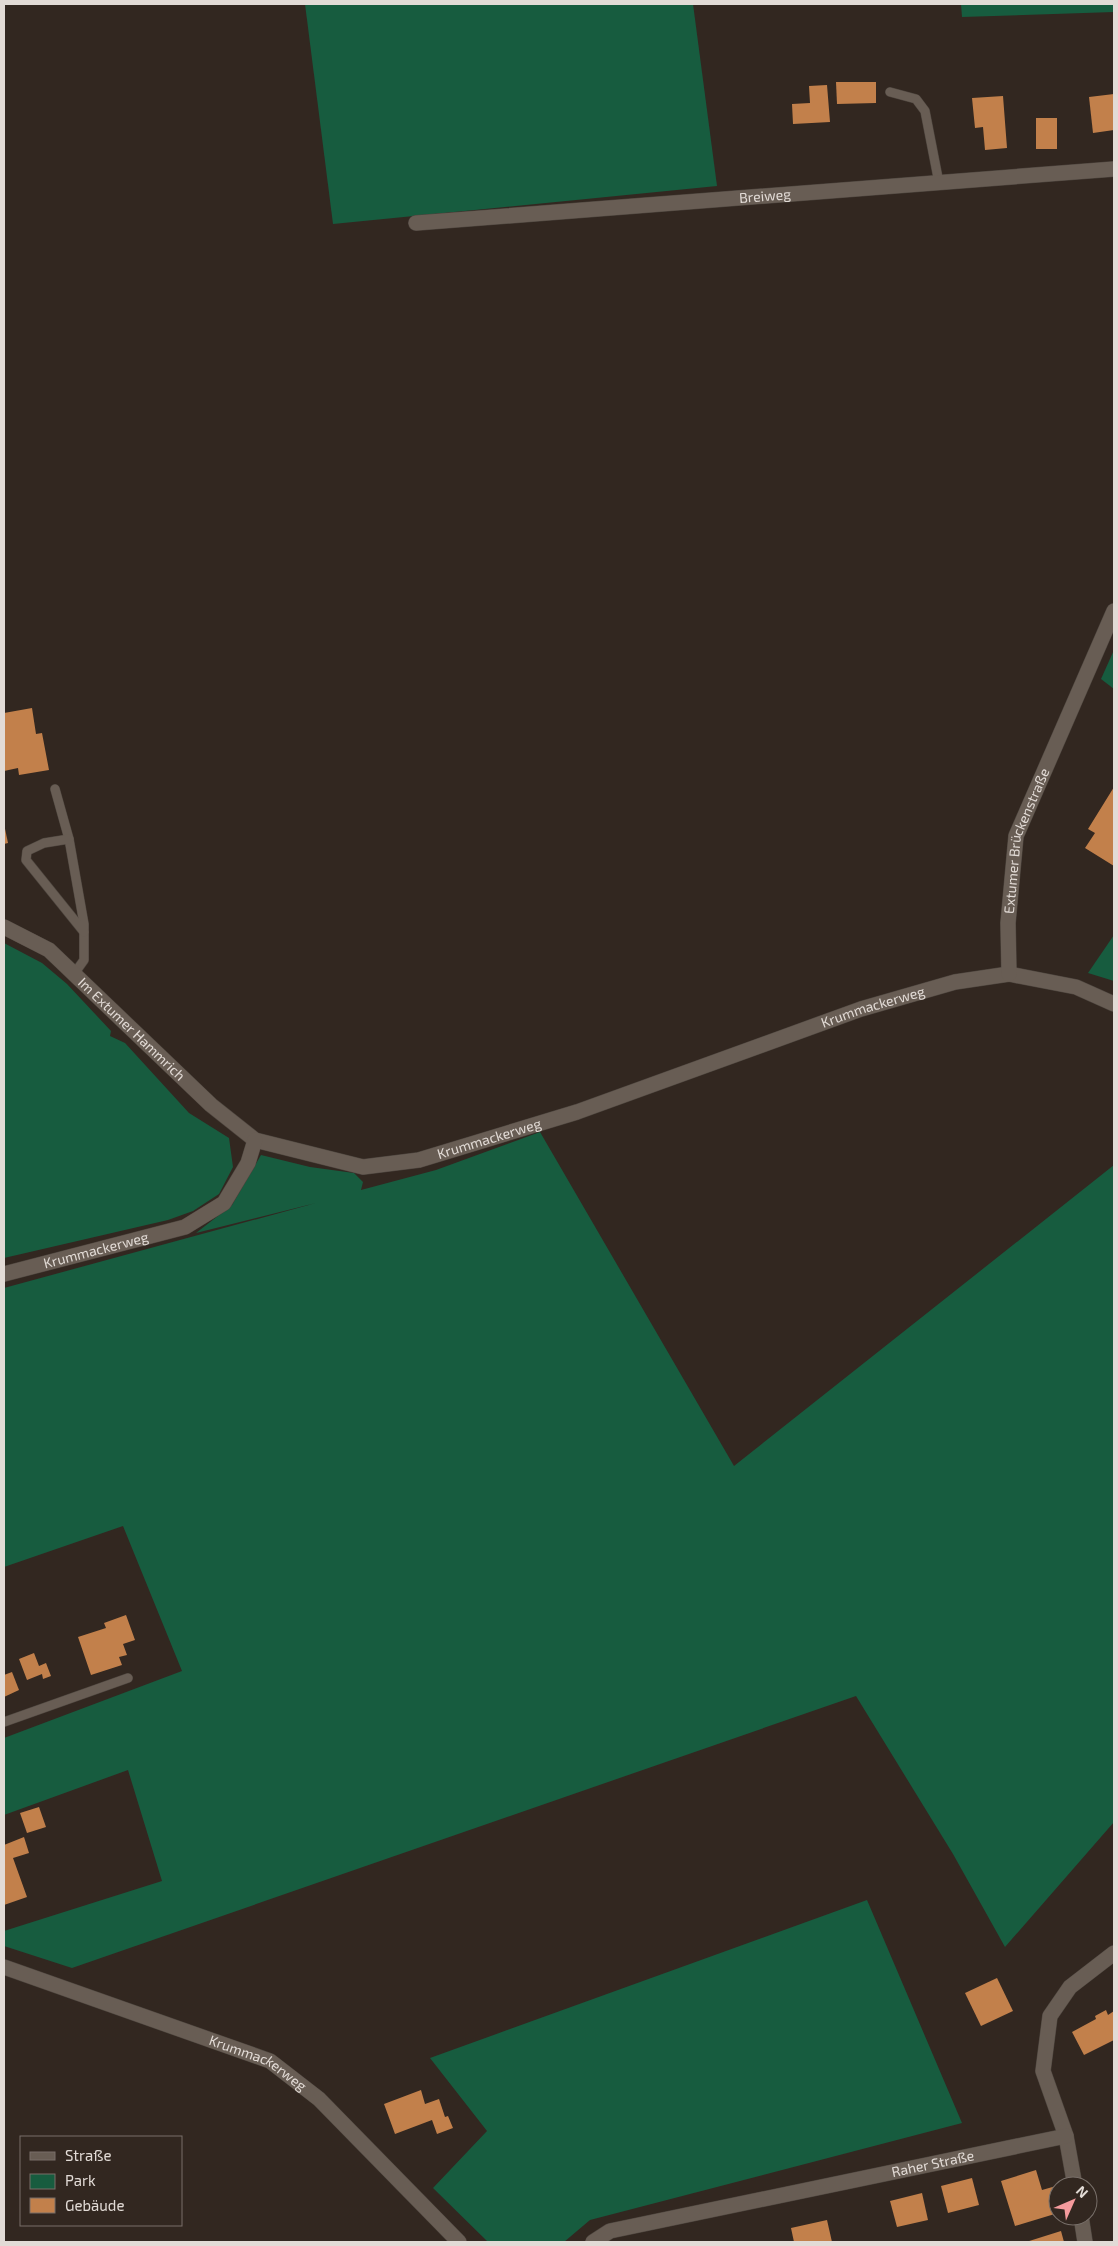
<svg xmlns="http://www.w3.org/2000/svg" width="1118" height="2246" font-family="'Exo 2',sans-serif">
<rect width="100%" height="100%" fill="#322720"/>
<g fill="#175c3f">
<path d="M305 4H693L717 186 333 224Z"/>
<path d="M961 4H1114V12L962 17Z"/>
<path d="M1114 650V689L1101 679Z"/>
<path d="M1114 935V981L1088 973Z"/>
<path d="M4 943 42 963 67 984 111 1031 110 1036 125 1043 189 1113 229 1138 233 1167 219 1194 193 1211 168 1220 4 1258Z"/>
<path d="M540 1132 734 1466 1114 1165V1822L1005 1947 953 1854 856 1696 72 1968 4 1946V1931L162 1881 128 1770 4 1815V1738L182 1671 123 1526 4 1567V1288L316 1203 196 1233 232 1205 261 1155 310 1167 354 1173 363 1182 361 1190 436 1170Z"/>
<path d="M867 1900 962 2123 590 2220 564 2242H488L433 2188 487 2131 430 2058Z"/>
</g>
<g fill="#c2804b">
<path d="M836 82H876V103L837 104Z"/>
<path d="M827 85 830 122 793 124 792 104 810 103 809 86Z"/>
<path d="M1114 94V130L1093 133 1089 97Z"/>
<path d="M1003 96 1007 148 985 150 983 127 975 128 972 98Z"/>
<rect x="1036" y="118" width="21" height="31"/>
<path d="M32 708 36 734 42 733 49 770 19 775 18 768 4 771V713Z"/>
<path d="M1114 787V866L1085 848 1095 833 1088 829Z"/>
<path d="M4 824 8 843 4 844Z"/>
<path d="M126 1615 135 1640 123 1644 127 1655 119 1657 122 1665 91 1675 78 1637 106 1628 104 1623Z"/>
<path d="M34 1653 39 1666 46 1663 51 1676 43 1679 42 1674 27 1680 19 1659Z"/>
<path d="M12 1672 19 1690 4 1697V1675Z"/>
<path d="M39 1807 46 1827 27 1833 20 1813Z"/>
<path d="M24 1837 29 1853 13 1858 27 1897 4 1905V1845Z"/>
<path d="M997 1978 1013 2011 981 2026 965 1993Z"/>
<path d="M1106 2010 1108 2015 1114 2011V2040L1084 2055 1072 2032 1096 2019 1095 2016Z"/>
<path d="M421 2090 425 2104 439 2099 445 2117 448 2116 453 2128 437 2134 432 2120 395 2134 384 2104Z"/>
<path d="M1036 2170 1042 2190 1063 2184 1064 2186H1058V2213L1015 2226 1001 2181Z"/>
<path d="M972 2178 979 2205 948 2213 941 2186Z"/>
<path d="M922 2193 928 2220 897 2227 890 2201Z"/>
<path d="M827 2220 832 2242H794L791 2228Z"/>
<path d="M1061 2231 1064 2242H1026Z"/>
</g>
<g fill="none" stroke-linecap="round" stroke-linejoin="round">
<defs>
<g id="lane">
<path d="M890 92 916 99 925 111 939 183"/>
<path d="M55 789 69 839 84 924V960L74 974"/>
<path d="M69 839 44 843 27 851 26 860 84 932"/>
<path d="M4 1722 128 1678"/>
</g>
<g id="street">
<path id="s1" d="M416 223 1114 169"/>
<path id="s2" d="M4 927 49 950 211 1105 255 1140 363 1167 419 1160 577 1112 861 1009 955 982 1009 974 1076 987 1114 1004"/>
<path id="s3" d="M1009 974 1008 923 1016 836 1114 611"/>
<path id="s4" d="M4 1274 185 1227 224 1203 248 1163 255 1140"/>
<path id="s5" d="M4 1967 270 2061 319 2099 459 2242"/>
<path d="M1075 2186 1066 2136 1043 2071 1050 2016 1070 1987 1114 1953"/>
<path d="M1081 2216 1085 2242"/>
<path id="s6" d="M593 2242 610 2231 1066 2136"/>
</g>
</defs>
<use href="#lane" stroke="#4d453e" stroke-width="10"/>
<use href="#street" stroke="#4d453e" stroke-width="16"/>
<use href="#lane" stroke="#685d54" stroke-width="9"/>
<use href="#street" stroke="#685d54" stroke-width="15"/>
</g>
<g text-anchor="middle" stroke-width="5" stroke-linejoin="round" paint-order="stroke">
<g font-size="14" fill="#e2dbd6" stroke="#322720">
<text dy="5" stroke="none"><textPath href="#s1" startOffset="350">Breiweg</textPath></text>
<text dy="5" stroke="none"><textPath href="#s3" startOffset="136">Extumer Brückenstraße</textPath></text>
<text dy="5" stroke="none"><textPath href="#s2" startOffset="978">Krummackerweg</textPath></text>
<text dy="5" stroke="none"><textPath href="#s2" startOffset="165">Im Extumer Hammrich</textPath></text>
<text dy="5" stroke="none"><textPath href="#s2" startOffset="572">Krummackerweg</textPath></text>
<text dy="5" stroke="none"><textPath href="#s4" startOffset="95">Krummackerweg</textPath></text>
<text dy="5" stroke="none"><textPath href="#s5" startOffset="272">Krummackerweg</textPath></text>
<text dy="5" stroke="none"><textPath href="#s6" startOffset="350">Raher Straße</textPath></text>
</g>
</g>
<rect width="1118" height="2246" fill="none" stroke="#e2dbd6" stroke-width="10"/>
<rect x="20" y="2136" width="162" height="90" fill="#322720" stroke="#786f69"/>
<rect x="30" y="2152" width="25" height="8" fill="#685d54" stroke="#786f69"/>
<text x="65" y="2161" font-size="15" fill="#e2dbd6">Straße</text>
<rect x="30" y="2174" width="25" height="15" fill="#175c3f" stroke="#786f69"/>
<text x="65" y="2186" font-size="15" fill="#e2dbd6">Park</text>
<rect x="30" y="2198" width="25" height="15" fill="#c2804b" stroke="#786f69"/>
<text x="65" y="2211" font-size="15" fill="#e2dbd6">Gebäude</text>
<g transform="translate(1073 2201) rotate(45)"><circle r="24" fill="#322720" stroke="#786f69"/>
<path d="M0-4L9 19L0 12L-9 19Z" fill="#f59b9d"/>
<text y="-8" font-size="14" font-weight="bold" text-anchor="middle" fill="#e2dbd6">N</text>
</g>
</svg>
